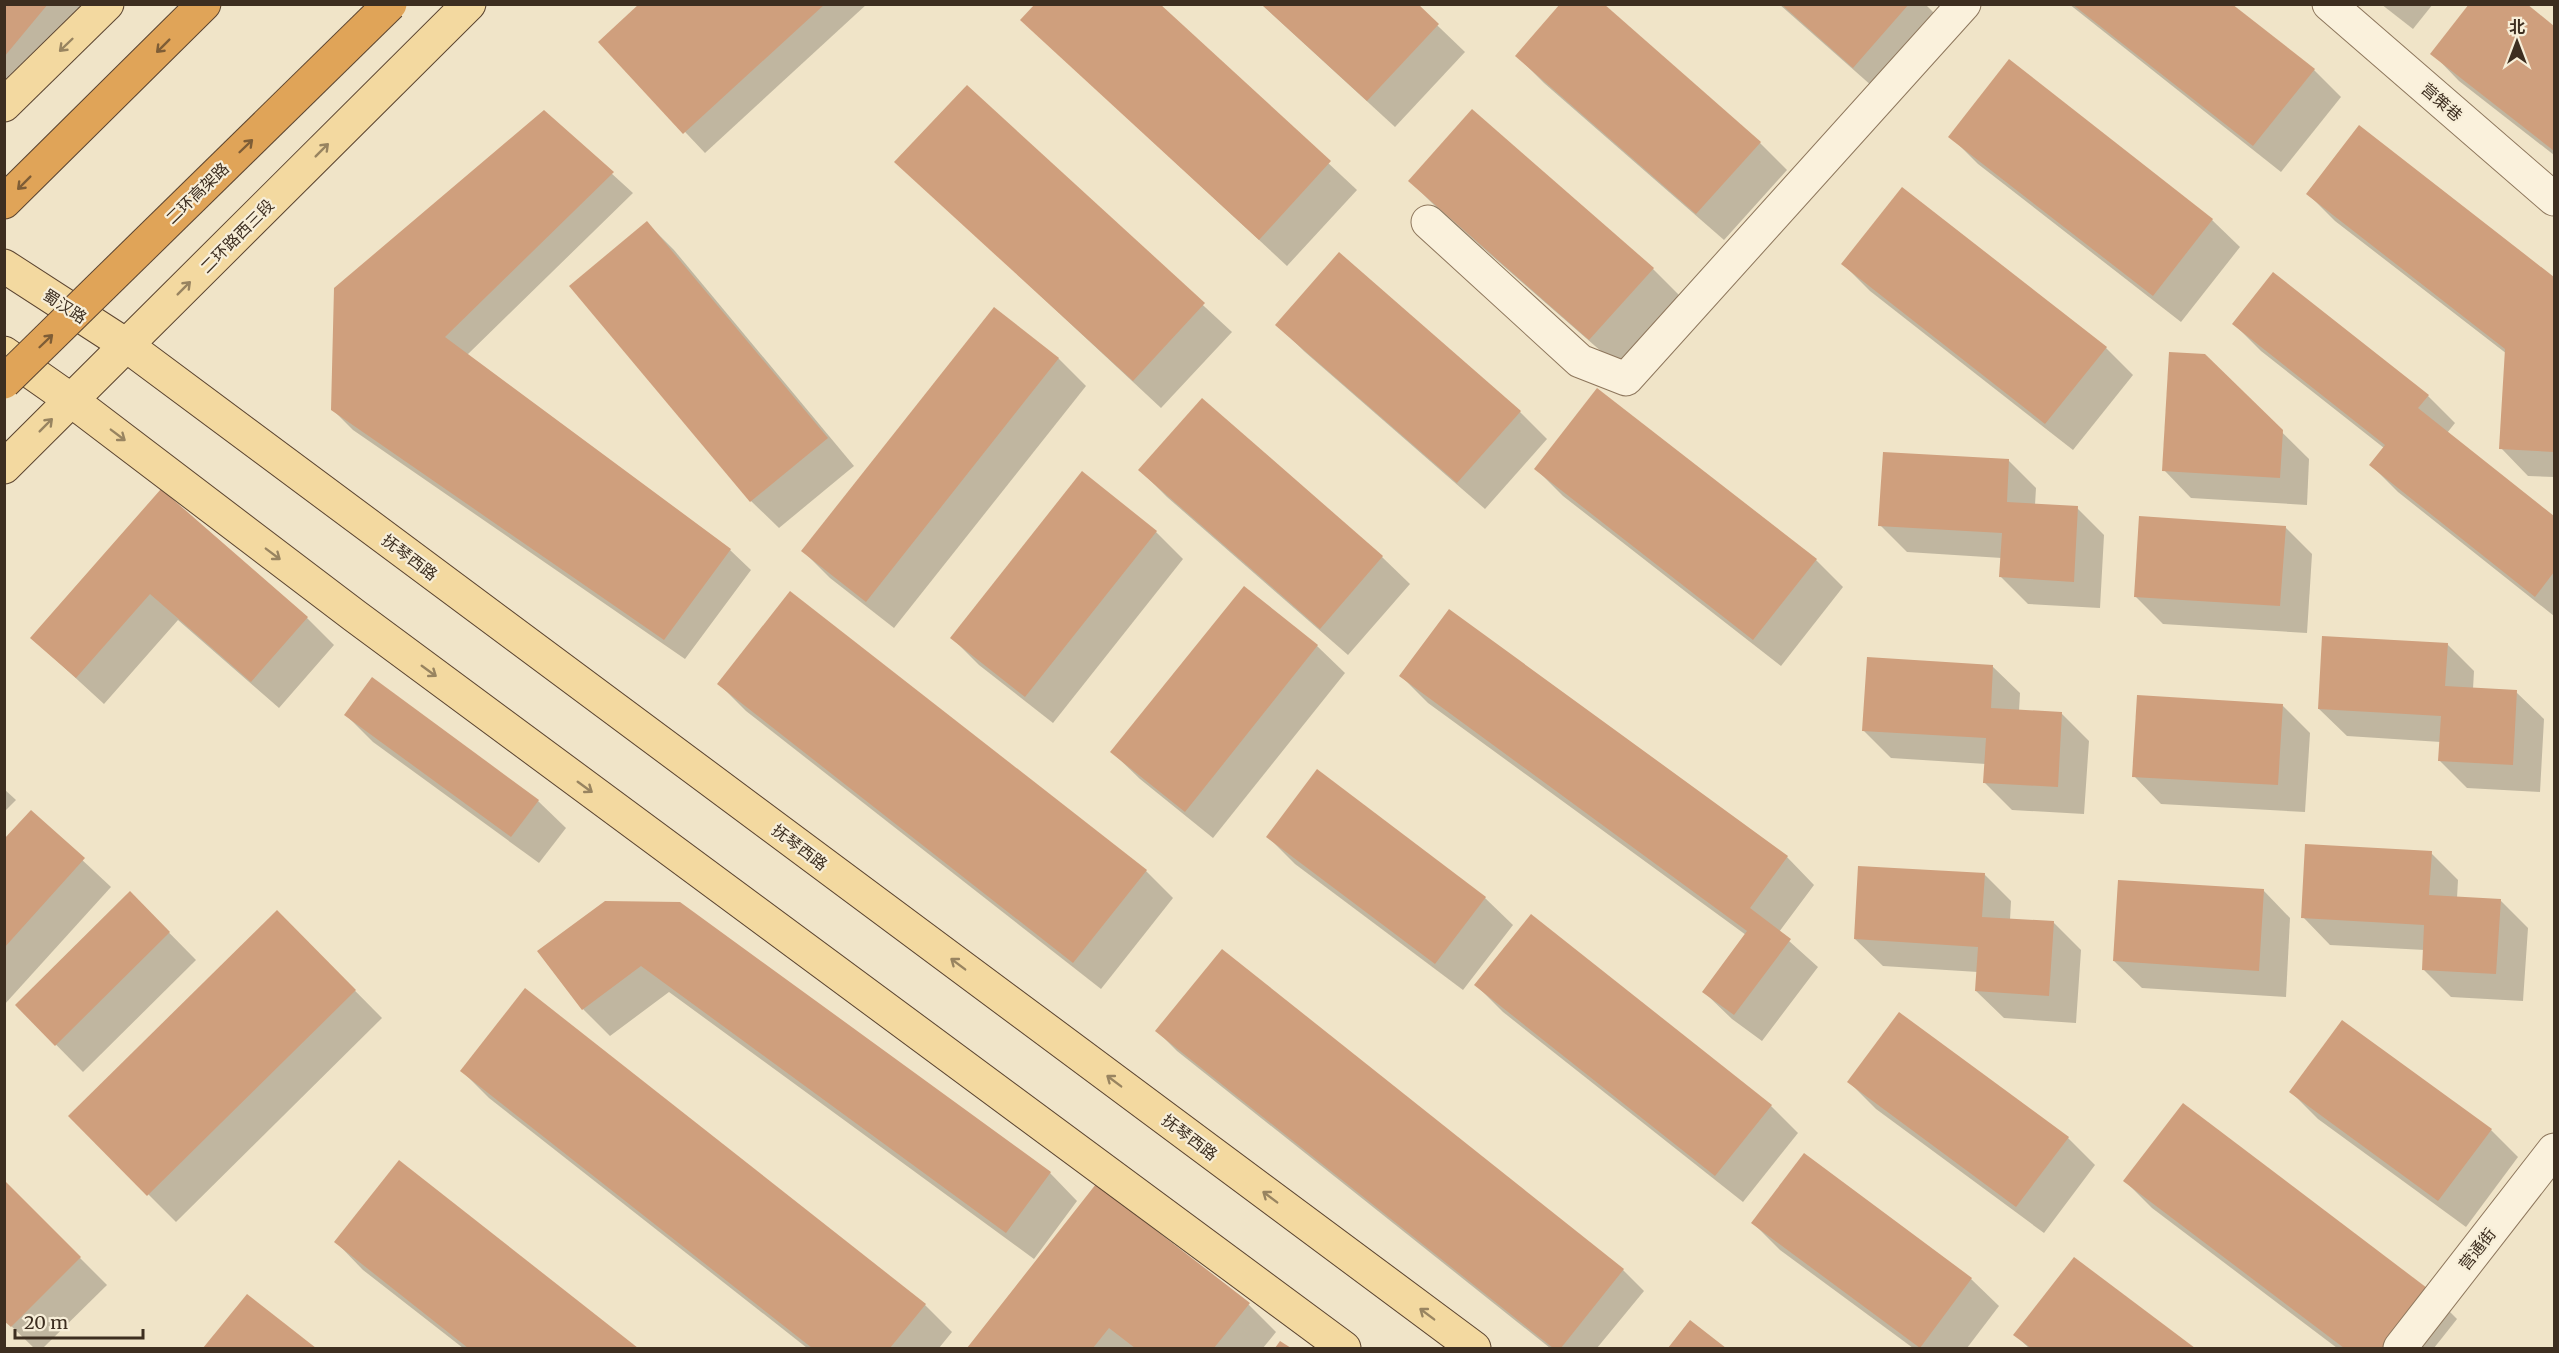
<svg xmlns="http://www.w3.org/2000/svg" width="2559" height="1353" font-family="Merriweather,'Noto Sans SC',serif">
<rect width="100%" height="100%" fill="#f0e4c8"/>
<g fill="#0003">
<path d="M4 4H97L4 117Z"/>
<path d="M641 4H867L705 153 600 42Z"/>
<path d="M1158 4 1357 190 1287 266 1022 20Z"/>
<path d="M1261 4H1415L1465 52 1395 127Z"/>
<path d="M1779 4H1925L1944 23 1881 94Z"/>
<path d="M2069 4H2229L2314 70 2341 97 2281 172Z"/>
<path d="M2381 4H2433L2413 29Z"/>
<path d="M2525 4 2554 28V155L2459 81 2432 53Z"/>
<path d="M1517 56 1760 143 1787 170 1724 240 1544 83Z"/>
<path d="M2009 61 2212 220 2240 247 2181 322 1978 164 1950 136Z"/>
<path d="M967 87 1232 332 1161 408 897 162Z"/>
<path d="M544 112 633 193 467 355 730 550 751 570 685 659 353 430 332 409Z"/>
<path d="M2360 127 2554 278V477L2528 476 2501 448 2507 354 2335 221 2308 194Z"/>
<path d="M1410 181 1653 269 1680 296 1618 366 1437 208Z"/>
<path d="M647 223 674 250 854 466 779 528 751 501 571 287Z"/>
<path d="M1843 264 2106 348 2133 375 2073 450 1870 291Z"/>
<path d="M995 309 1059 359 1086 386 894 628 830 578 803 551Z"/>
<path d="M2234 324 2428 396 2455 423 2447 433 2554 518V616L2398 492 2371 465 2384 448 2261 351Z"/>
<path d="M1277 325 1520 412 1547 439 1485 509 1305 352Z"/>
<path d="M2204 355 2309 459 2307 505 2191 498 2164 470Z"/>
<path d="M1202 400 1382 557 1410 584 1348 655 1167 497 1140 470Z"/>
<path d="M2008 460 2036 488 2035 505 2077 508 2104 535 2100 608 2028 604 2001 577 2002 558 1907 552 1880 525Z"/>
<path d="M1536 469 1816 560 1843 587 1781 666 1563 496Z"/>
<path d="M162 491 307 618 334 645 279 708 178 620 104 704 32 638Z"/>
<path d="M2285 527 2312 554 2307 633 2163 624 2136 597Z"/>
<path d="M1156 532 1183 559 1053 723 979 665 952 638Z"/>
<path d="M1244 588 1317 646 1345 673 1213 838 1140 779 1112 752Z"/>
<path d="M2447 644 2474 671 2473 689 2516 692 2544 719 2540 792 2467 788 2440 761 2441 742 2347 736 2319 709Z"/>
<path d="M1992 666 2020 693 2019 711 2062 714 2089 741 2084 814 2012 810 1985 783 1986 764 1891 758 1864 731Z"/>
<path d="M1401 676 1787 857 1814 885 1779 932 1818 967 1762 1041 1732 1019 1704 992 1746 935 1428 703Z"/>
<path d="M719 684 1146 871 1173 898 1101 989 746 711Z"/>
<path d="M2283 706 2310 733 2305 812 2161 804 2134 776Z"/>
<path d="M346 715 538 801 566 828 539 863 373 742Z"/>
<path d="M1317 771 1485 898 1513 925 1463 990 1295 864 1268 837Z"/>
<path d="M4 789 16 800 4 812Z"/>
<path d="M31 812 111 887 4 1005V841Z"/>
<path d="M2431 853 2458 880 2457 898 2500 900 2528 928 2523 1001 2451 997 2423 969 2425 950 2330 945 2303 917Z"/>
<path d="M1984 874 2011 901 2010 920 2053 922 2081 950 2076 1023 2004 1018 1976 991 1978 972 1883 966 1855 939Z"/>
<path d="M2263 890 2290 918 2286 997 2142 988 2114 961Z"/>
<path d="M130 893 196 960 83 1072 17 1005Z"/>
<path d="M605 903 1050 1173 1077 1201 1034 1259 669 992 610 1036 583 1009Z"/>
<path d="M277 912 382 1018 176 1222 70 1116Z"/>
<path d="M1222 951 1623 1270 1644 1291 1597 1348H1550L1177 1051 1157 1031Z"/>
<path d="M1476 985 1771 1106 1798 1133 1743 1202 1503 1012Z"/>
<path d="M462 1071 925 1305 952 1332 939 1348H807L489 1098Z"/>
<path d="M1849 1082 2068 1138 2095 1165 2044 1233 1876 1109Z"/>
<path d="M2291 1092 2491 1130 2518 1157 2466 1227 2318 1119Z"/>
<path d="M1804 1155 1971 1279 1999 1306 1967 1348H1913L1780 1250 1753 1223Z"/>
<path d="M400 1162 636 1348H463L363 1270 336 1242Z"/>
<path d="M2125 1181 2430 1292 2457 1319 2434 1348H2337L2152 1208Z"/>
<path d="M4 1182 107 1285 43 1348H34L4 1319Z"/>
<path d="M1096 1186 1249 1305 1276 1332 1263 1348H969Z"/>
<path d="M2074 1259 2193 1348H2029L2015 1335Z"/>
<path d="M248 1296 313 1348H205Z"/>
<path d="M1690 1323 1723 1348H1669Z"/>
</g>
<g fill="#cf9f7d">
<path d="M4 4H48L4 57Z"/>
<path d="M639 4H825L683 134 598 42Z"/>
<path d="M1035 4H1160L1331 161 1259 240 1020 20Z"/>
<path d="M1261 4H1418L1439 24 1367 101Z"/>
<path d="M1560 4H1604L1761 142 1696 214 1515 56Z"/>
<path d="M1781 4H1909L1853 68Z"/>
<path d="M2072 4H2232L2315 69 2253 146Z"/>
<path d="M2469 4H2527L2554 26V151L2430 54Z"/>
<path d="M2009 59 2213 219 2153 296 1948 137Z"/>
<path d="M967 85 1205 303 1133 381 894 162Z"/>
<path d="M1472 109 1654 268 1589 340 1408 181Z"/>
<path d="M544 110 614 172 445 337 731 549 664 640 331 410 334 288Z"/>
<path d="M2359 125 2554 277V452L2499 449 2505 349 2306 194Z"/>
<path d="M1902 187 2107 347 2045 424 1841 264Z"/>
<path d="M647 221 828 438 750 502 569 286Z"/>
<path d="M1339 252 1521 411 1457 483 1275 325Z"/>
<path d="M2273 272 2429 395 2418 408 2554 516V572L2535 597 2369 465 2385 445 2232 324Z"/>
<path d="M994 307 1059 358 866 602 801 551Z"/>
<path d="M2169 352 2205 354 2283 430 2280 478 2162 471Z"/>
<path d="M1597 388 1817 559 1753 640 1534 469Z"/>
<path d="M1202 398 1383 556 1320 629 1138 470Z"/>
<path d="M1883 452 2009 459 2007 502 2078 506 2074 582 1999 577 2002 533 1878 526Z"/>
<path d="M1082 471 1157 531 1025 697 950 638Z"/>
<path d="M161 489 308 617 251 682 150 594 76 678 30 638Z"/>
<path d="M2139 516 2286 526 2280 606 2134 597Z"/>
<path d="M1244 586 1318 645 1185 812 1110 752Z"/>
<path d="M790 591 1147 870 1073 963 717 684Z"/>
<path d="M1449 609 1788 856 1750 908 1791 939 1734 1015 1702 992 1747 931 1399 676Z"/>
<path d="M2322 636 2448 643 2445 686 2517 690 2513 765 2438 761 2441 716 2318 709Z"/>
<path d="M1867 657 1993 665 1991 708 2062 712 2058 787 1983 783 1986 738 1862 731Z"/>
<path d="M372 677 539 800 511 837 344 715Z"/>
<path d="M2137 695 2283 704 2278 785 2132 777Z"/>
<path d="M1317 769 1486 897 1435 964 1266 837Z"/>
<path d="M31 810 85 858 4 948V839Z"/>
<path d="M2305 844 2432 851 2429 895 2501 899 2496 974 2422 970 2424 925 2301 918Z"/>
<path d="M1858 866 1985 873 1982 917 2054 921 2049 996 1975 991 1978 947 1854 939Z"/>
<path d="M2118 880 2264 889 2259 971 2113 961Z"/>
<path d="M130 891 170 932 55 1046 15 1005Z"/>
<path d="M605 901 680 902 1051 1172 1006 1233 641 966 582 1010 537 951Z"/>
<path d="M277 910 356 990 147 1196 68 1116Z"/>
<path d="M1531 914 1772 1105 1715 1176 1474 985Z"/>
<path d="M1222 949 1624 1269 1561 1348H1553L1155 1031Z"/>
<path d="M525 988 926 1304 890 1348H812L460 1071Z"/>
<path d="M1899 1012 2069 1137 2016 1207 1847 1082Z"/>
<path d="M2342 1020 2492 1129 2438 1201 2289 1092Z"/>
<path d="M2183 1103 2431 1291 2386 1348H2344L2123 1181Z"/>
<path d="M1804 1153 1972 1278 1920 1348 1751 1223Z"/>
<path d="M399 1160 638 1348H468L334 1242Z"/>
<path d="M4 1180 81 1257 11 1327 4 1321Z"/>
<path d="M1096 1184 1250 1303 1214 1348H1135L1109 1328 1093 1348H967Z"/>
<path d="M2074 1257 2195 1348H2031L2013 1335Z"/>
<path d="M247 1294 316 1348H203Z"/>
<path d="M1690 1320 1726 1348H1668Z"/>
<path d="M1280 1341 1291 1348H1275Z"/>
</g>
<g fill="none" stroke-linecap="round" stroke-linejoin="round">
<defs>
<g id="minor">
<path d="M2329 4 2554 199"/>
<path d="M1428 222 1580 361 1626 379 1964 4"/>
<path d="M2400 1348 2554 1150"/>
</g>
<g id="major">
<path d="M4 105 107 4"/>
<path d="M4 266 126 345 1474 1348"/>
<path d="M4 353 71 400 355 616 1344 1348"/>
<path d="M4 467 469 4"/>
</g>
<path id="highway" d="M4 202 204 4"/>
</defs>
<use href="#minor" stroke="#8d765c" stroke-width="35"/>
<use href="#major" stroke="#5b4430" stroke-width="35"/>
<use href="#highway" stroke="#5b4430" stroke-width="35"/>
<use href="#minor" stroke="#faf1dc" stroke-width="33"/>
<use href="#major" stroke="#f3d9a0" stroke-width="33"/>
<use href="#highway" stroke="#e0a458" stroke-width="33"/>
<defs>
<path id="highway-bridge" d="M4 382 390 4"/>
</defs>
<use href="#highway-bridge" stroke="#5b4430" stroke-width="35" stroke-linecap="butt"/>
<use href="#highway-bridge" stroke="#e0a458" stroke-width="33"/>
</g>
<defs><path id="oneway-shaft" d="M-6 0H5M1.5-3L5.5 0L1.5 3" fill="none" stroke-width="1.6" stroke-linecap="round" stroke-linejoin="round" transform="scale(1.5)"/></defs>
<g stroke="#988460">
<use href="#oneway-shaft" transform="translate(66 45) rotate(136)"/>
<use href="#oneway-shaft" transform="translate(322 150) rotate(-45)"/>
<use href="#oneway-shaft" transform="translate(184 288) rotate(-45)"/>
<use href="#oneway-shaft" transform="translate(46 425) rotate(-45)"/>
<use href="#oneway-shaft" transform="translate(118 435) rotate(37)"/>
<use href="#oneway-shaft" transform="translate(273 554) rotate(37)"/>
<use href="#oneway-shaft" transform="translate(429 671) rotate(36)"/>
<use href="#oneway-shaft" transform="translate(585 787) rotate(36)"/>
<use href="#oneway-shaft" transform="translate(958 964) rotate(-143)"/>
<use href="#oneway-shaft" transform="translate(1114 1081) rotate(-143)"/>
<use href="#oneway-shaft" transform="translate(1270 1197) rotate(-143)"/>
<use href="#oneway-shaft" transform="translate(1427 1314) rotate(-143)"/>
</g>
<g stroke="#7e5d36">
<use href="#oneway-shaft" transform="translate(163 46) rotate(135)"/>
<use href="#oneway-shaft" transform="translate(246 146) rotate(-44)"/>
<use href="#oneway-shaft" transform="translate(24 183) rotate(135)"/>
<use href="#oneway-shaft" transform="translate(46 341) rotate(-44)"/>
</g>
<g text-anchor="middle" stroke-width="4.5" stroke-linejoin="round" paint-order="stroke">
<g font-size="16" fill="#3d2e20" stroke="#f7eed8">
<text transform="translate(2442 102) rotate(41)" y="6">营策巷</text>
<text transform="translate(197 193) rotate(-44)" y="6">二环高架路</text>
<text transform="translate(237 236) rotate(-45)" y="6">二环路西三段</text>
<text transform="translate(65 306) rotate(33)" y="6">蜀汉路</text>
<text transform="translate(410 557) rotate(37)" y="6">抚琴西路</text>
<text transform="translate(800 847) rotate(37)" y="6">抚琴西路</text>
<text transform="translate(1190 1137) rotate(37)" y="6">抚琴西路</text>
<text transform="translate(2477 1249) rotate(-52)" y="6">营通街</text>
</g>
</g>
<rect width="2559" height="1353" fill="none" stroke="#3d2e20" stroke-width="12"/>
<g transform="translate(2517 42)" stroke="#f7eed8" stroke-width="4.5" paint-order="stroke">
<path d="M0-4.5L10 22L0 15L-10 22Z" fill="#3d2e20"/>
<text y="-9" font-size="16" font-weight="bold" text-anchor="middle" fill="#3d2e20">北</text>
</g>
<path d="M15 1329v9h128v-9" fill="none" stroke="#3d2e20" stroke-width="3"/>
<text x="24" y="1329" font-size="18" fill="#3d2e20" stroke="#f7eed8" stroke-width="4.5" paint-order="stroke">20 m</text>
</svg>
